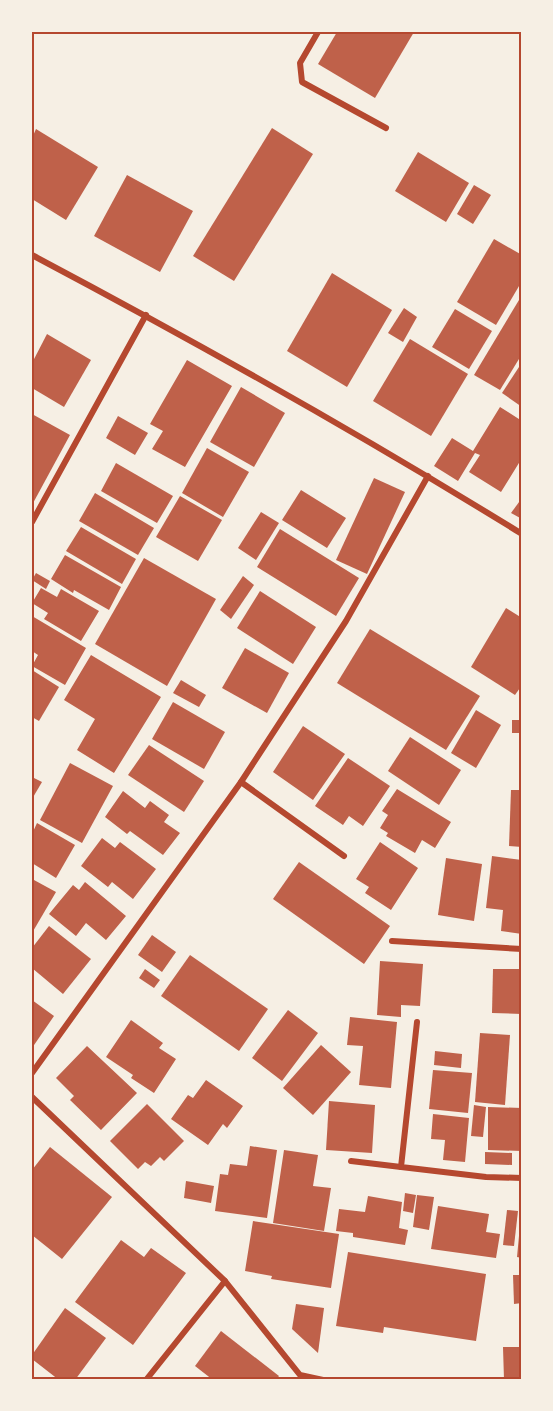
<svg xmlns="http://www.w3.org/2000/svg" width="553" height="1411" font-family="'Noto Sans',sans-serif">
<rect width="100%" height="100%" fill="#f6efe4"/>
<g fill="#bf614a">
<path d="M337 32H414L375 98 318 64Z"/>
<path d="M272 128 313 154 234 281 193 256Z"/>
<path d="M36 129 98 167 66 220 32 199V138Z"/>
<path d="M418 152 469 183 446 222 395 191Z"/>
<path d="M127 175 193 211 160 272 94 236Z"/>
<path d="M474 185 491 195 473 224 457 214Z"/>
<path d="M494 239 522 255V281L496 325 457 302Z"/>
<path d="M332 273 392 310 347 387 287 351Z"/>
<path d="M522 295V354L500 390 474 375Z"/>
<path d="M404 308 417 317 403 342 388 333Z"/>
<path d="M455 309 492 331 469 369 432 347Z"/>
<path d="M47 334 91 360 64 407 32 388V363Z"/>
<path d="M410 339 468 374 431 436 373 401Z"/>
<path d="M187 360 232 386 185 467 152 449 163 431 150 424Z"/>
<path d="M519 367 522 369V407L502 393Z"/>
<path d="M241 387 285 413 254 467 210 442Z"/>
<path d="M500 407 522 421V458L501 492 469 472 480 455 475 453 458 481 434 466 452 438 473 451Z"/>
<path d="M32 414 70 435 32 505Z"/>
<path d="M118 416 148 433 135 455 106 438Z"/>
<path d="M207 448 249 472 223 517 182 493Z"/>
<path d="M116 463 173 496 157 523 101 491Z"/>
<path d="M374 478 405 492 367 574 336 560Z"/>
<path d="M301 490 346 518 327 548 282 520Z"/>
<path d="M95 493 154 528 138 555 79 521Z"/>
<path d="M180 496 222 520 198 561 156 537Z"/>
<path d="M522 498V519L511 513Z"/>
<path d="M261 512 279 523 256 560 238 548Z"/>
<path d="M81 527 136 559 122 584 66 551Z"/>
<path d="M280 529 359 578 336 616 257 567Z"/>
<path d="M65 555 121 587 109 610 74 590 73 593 51 579Z"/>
<path d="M144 558 216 599 167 686 95 644Z"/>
<path d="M36 573 50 581 46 589 32 580Z"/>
<path d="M243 576 254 585 231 619 220 610Z"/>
<path d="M41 588 57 597 61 589 99 611 81 641 44 619 48 613 32 603Z"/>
<path d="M260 591 316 627 293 664 237 628Z"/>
<path d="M506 608 522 618V685L515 695 471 667Z"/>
<path d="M32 616 86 648 65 685 32 666 38 655 32 651Z"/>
<path d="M370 629 480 696 446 750 337 683Z"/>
<path d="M245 648 289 673 267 713 222 688Z"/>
<path d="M91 655 161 697 114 773 77 750 95 719 64 700Z"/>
<path d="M32 670 59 687 39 721 32 717Z"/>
<path d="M181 680 206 695 199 707 173 693Z"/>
<path d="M173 702 225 732 204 769 152 739Z"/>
<path d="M476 710 501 725 476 768 451 753Z"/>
<rect x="512" y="720" width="10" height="13"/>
<path d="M303 726 345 754 313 800 273 772Z"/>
<path d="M410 737 461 770 439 805 388 771Z"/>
<path d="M149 745 204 781 184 812 128 775Z"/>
<path d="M348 758 390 786 363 826 349 816 343 825 315 806Z"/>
<path d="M70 763 113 786 82 843 40 820Z"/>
<path d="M32 777 42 782 32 799Z"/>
<path d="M397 789 451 822 435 848 422 840 415 853 386 836 388 833 380 828 388 815 382 811Z"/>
<path d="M511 790H522V847L509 846Z"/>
<path d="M123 791 145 808 150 801 169 815 164 822 180 833 163 855 130 831 127 834 105 817Z"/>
<path d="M37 823 75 845 56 878 32 863V834Z"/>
<path d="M102 838 115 848 120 842 156 869 133 899 112 882 108 887 81 866Z"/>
<path d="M380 842 418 868 391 910 365 893 369 887 356 879Z"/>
<path d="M492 856 522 860V934L501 931 503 910 486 908Z"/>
<path d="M446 858 482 864 474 921 438 915Z"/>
<path d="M299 862 390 926 364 964 273 899Z"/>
<path d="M34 880 56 892 32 933V885Z"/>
<path d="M85 882 126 916 106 940 86 923 76 936 49 914 73 885 79 890Z"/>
<path d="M49 926 91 959 63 994 32 968V948Z"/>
<path d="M152 935 176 952 162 972 138 955Z"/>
<path d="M190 955 268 1009 239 1051 161 996Z"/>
<path d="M380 961 423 964 420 1006 401 1005V1017L377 1015Z"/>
<path d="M145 969 160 980 154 988 139 978Z"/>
<path d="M493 969H522V1014L492 1013Z"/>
<path d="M32 1000 54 1016 32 1048Z"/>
<path d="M288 1010 318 1033 282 1081 252 1058Z"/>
<path d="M350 1017 397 1022 391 1088 359 1085 363 1046 347 1045Z"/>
<path d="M131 1020 163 1043 159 1048 176 1059 154 1093 131 1078 133 1075 106 1057Z"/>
<path d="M480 1033 510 1035 505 1105 475 1102Z"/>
<path d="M321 1045 351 1072 313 1115 283 1088Z"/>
<path d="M87 1046 137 1093 101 1130 70 1100 74 1096 56 1078Z"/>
<path d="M435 1051 462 1054 461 1068 434 1065Z"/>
<path d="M433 1070 472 1073 468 1113 429 1109Z"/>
<path d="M206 1080 243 1106 227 1128 223 1124 208 1145 171 1119 188 1095 193 1098Z"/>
<path d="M329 1101 375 1105 372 1153 326 1150Z"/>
<path d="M147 1104 184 1141 164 1161 160 1157 151 1166 145 1162 138 1169 110 1141Z"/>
<path d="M474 1105 486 1107 483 1137 471 1136Z"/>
<path d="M488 1107 522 1108V1151L488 1150Z"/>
<path d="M433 1114 469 1118 465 1162 443 1160 445 1140 431 1139Z"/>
<path d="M250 1146 277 1150 267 1218 215 1211 220 1174 228 1175 230 1164 247 1166Z"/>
<path d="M50 1147 112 1197 62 1259 32 1235V1170Z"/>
<path d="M284 1150 318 1155 313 1186 331 1188 324 1231 273 1223Z"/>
<path d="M485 1152 512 1153V1165L485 1164Z"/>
<path d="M186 1181 214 1186 211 1203 184 1198Z"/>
<path d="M405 1193 416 1195 413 1213 403 1211Z"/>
<path d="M417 1195 434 1197 429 1230 413 1227Z"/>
<path d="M368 1196 402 1202 399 1228 408 1230 405 1245 353 1237V1233L336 1231 339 1209 365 1212Z"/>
<path d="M438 1206 489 1214 486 1232 500 1234 496 1258 431 1249Z"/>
<path d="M507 1210 518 1211 514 1246 503 1245Z"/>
<path d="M253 1221 339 1234 331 1288 271 1279 272 1276 245 1271Z"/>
<path d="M520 1225H522V1258L517 1257Z"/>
<path d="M121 1240 144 1257 151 1248 186 1273 133 1345 75 1302Z"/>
<path d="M348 1252 486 1274 476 1341 384 1327 383 1333 336 1326Z"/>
<path d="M513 1275H522V1303L514 1304Z"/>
<path d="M296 1304 324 1308 318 1353 292 1329Z"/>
<path d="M65 1308 106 1338 75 1380H59L32 1359V1355Z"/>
<path d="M221 1331 279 1376 276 1380H213L195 1366Z"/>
<path d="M503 1347H522V1380H504Z"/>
</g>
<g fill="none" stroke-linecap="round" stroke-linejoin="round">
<g stroke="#b5482f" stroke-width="6">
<path d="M318 32 300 63 302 82 386 128"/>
<path d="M32 255C198 343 362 435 522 534"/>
<path d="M32 522 146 315"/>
<path d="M241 782 344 856"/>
<path d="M392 941 522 949"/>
<path d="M417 1022 401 1167 486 1177 522 1178"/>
<path d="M32 1073 241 782 346 621 428 476"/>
<path d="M32 1097 225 1281 300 1375 323 1380"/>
<path d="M351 1161 401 1167"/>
<path d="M146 1380 225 1281"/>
</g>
</g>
<rect width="553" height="1411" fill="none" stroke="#f6efe4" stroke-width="66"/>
<rect x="33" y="33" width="487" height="1345" fill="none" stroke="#b5482f" stroke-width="2"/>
</svg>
